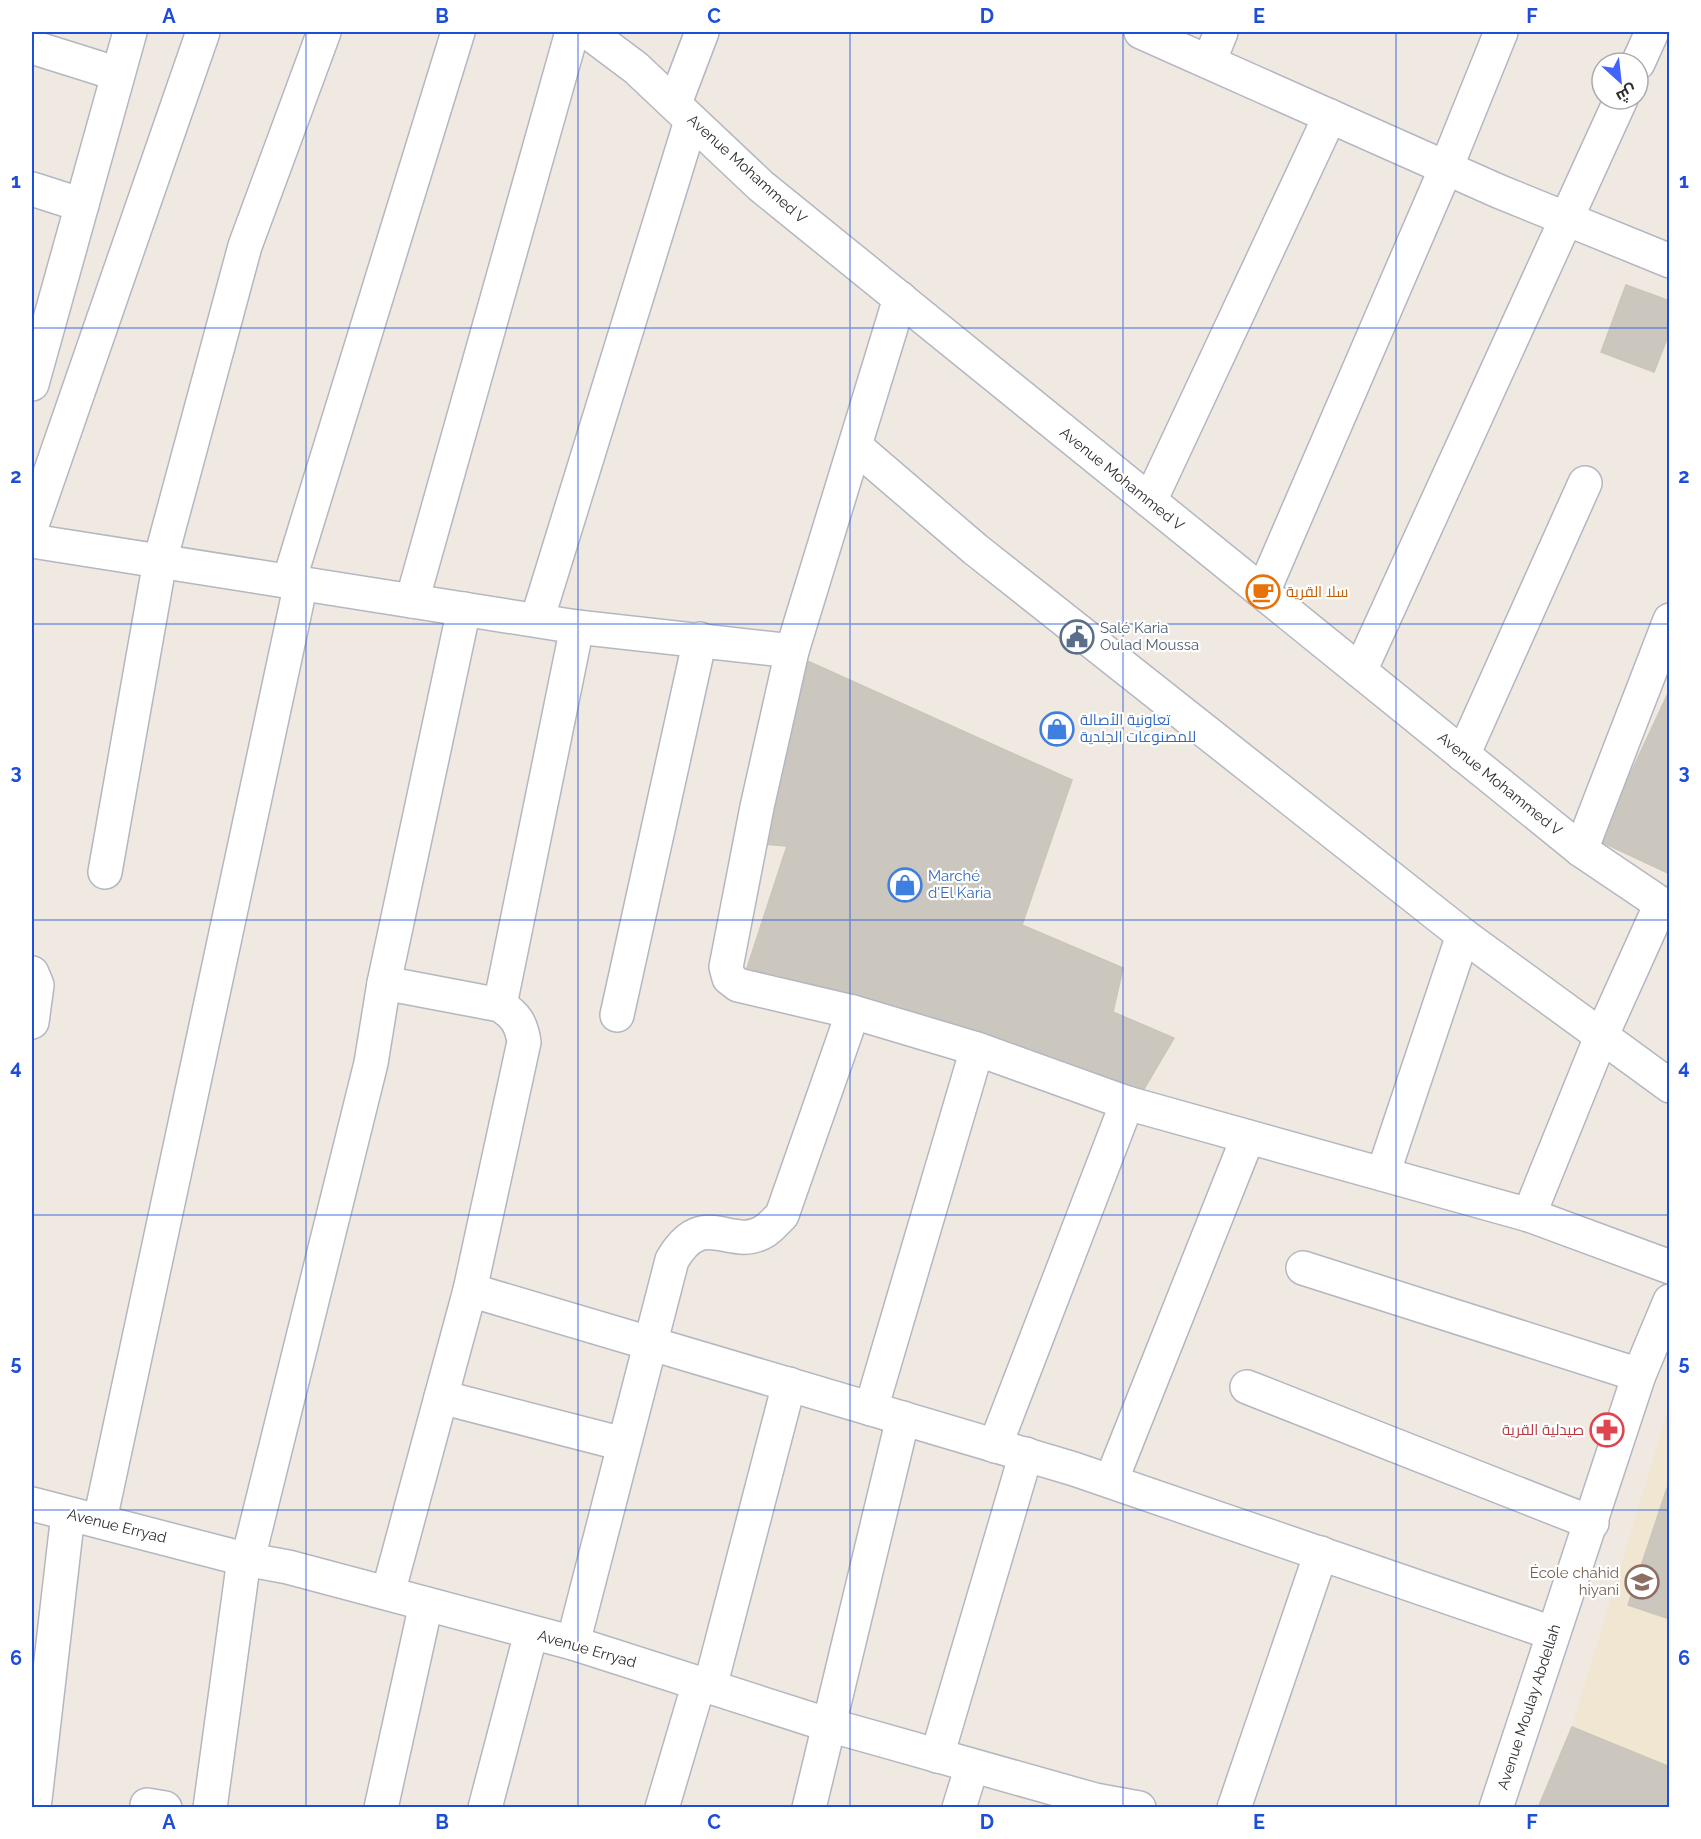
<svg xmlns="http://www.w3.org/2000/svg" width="1701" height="1839" font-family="Raleway,Cairo,sans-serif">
<rect width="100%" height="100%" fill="#efe9e1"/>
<path fill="#f0e6d1" d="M1669 1407V1767L1572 1727Z"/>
<g fill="#cbc7bf" stroke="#cbc5ba" stroke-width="1.5">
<path d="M1626 285 1670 301V331L1654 372 1601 352Z"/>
<path d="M803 659 1072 780 1022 925 1123 968 1113 1012 1174 1038 1141 1094 991 1046 857 995 747 968 787 846 761 844Z"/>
<path d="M1670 689V874L1599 841Z"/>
<path d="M1667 1488H1670V1610L1667 1618 1628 1605Z"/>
<path d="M1572 1727 1670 1767V1808H1538Z"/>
</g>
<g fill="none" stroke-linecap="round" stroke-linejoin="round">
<defs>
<g id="street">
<path d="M588 32 636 68 761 186 1581 850 1670 910"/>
<path d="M1141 32 1498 191 1670 261"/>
<path d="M32 47 118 74"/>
<path d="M1209 62 1221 32"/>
<path d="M1638 63 1652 32"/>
<path d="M675 103 702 32"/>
<path d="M32 189 82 205"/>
<path d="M900 298 792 651 757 807 726 967 729 978 738 985 853 1012 977 1049 1127 1103 1529 1215 1670 1267"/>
<path d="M32 384 130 32"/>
<path d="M855 446 975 549 1463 935 1670 1086"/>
<path d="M1150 501 1330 116"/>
<path d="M32 525 203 32"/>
<path d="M32 541 577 627 792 651"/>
<path d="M289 581 458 32"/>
<path d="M1263 592 1446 168 1501 32"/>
<path d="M412 601 572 32"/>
<path d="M537 620 691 121"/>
<path d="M1360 671 1621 99"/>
<path d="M1463 755 1585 483"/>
<path d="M1581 850 1670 620"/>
<path d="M105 872 160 561 245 246 324 32"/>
<path d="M32 973 37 985 32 1022"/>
<path d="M384 983 500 1005C516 1016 521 1023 524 1042L470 1290 388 1593"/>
<path d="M500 1005 577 627"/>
<path d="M617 1015 700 639"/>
<path d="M1383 1174 1463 935"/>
<path d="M1529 1215 1601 1037 1661 904"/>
<path d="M1303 1268 1639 1375"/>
<path d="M470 1290 1074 1469 1552 1633"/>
<path d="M1247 1387 1592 1523"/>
<path d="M441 1397 623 1444"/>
<path d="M871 1409 977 1049"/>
<path d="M995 1446 1127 1103"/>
<path d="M1111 1481 1248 1137"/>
<path d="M32 1504 244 1559 288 1567 573 1643 829 1725 1095 1800 1139 1808"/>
<path d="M100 1520 301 583"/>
<path d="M248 1559 371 1063 384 983 464 609"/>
<path d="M573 1643 672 1260C704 1205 730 1253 765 1231 771 1227 777 1220 782 1215L853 1012"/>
<path d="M710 1687 789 1384"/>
<path d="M937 1756 1026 1454"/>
<path d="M147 1805 165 1808"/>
<path d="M34 1808 68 1514"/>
<path d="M210 1808 244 1559"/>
<path d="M381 1808 426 1604"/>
<path d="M485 1808 531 1633"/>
<path d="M662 1808 699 1683"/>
<path d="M809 1808 903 1418"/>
<path d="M959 1808 972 1766"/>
<path d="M1234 1808 1321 1553"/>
</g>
<path id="secondary" d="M1496 1808 1639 1375 1670 1301"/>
</defs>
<use href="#street" stroke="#b4b7c1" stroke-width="36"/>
<use href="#secondary" stroke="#b4b7c1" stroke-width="36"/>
<use href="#street" stroke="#fff" stroke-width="33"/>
<use href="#secondary" stroke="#fff" stroke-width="33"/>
</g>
<path fill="none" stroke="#1d4ed8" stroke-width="1.5" stroke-opacity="0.55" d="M306 32V1808M578 32V1808M850 32V1808M1123 32V1808M1396 32V1808M32 328H1670M32 624H1670M32 920H1670M32 1215H1670M32 1510H1670"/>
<defs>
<symbol id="cafe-ring" viewBox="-11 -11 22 22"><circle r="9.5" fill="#fff" stroke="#e8710a" stroke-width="1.5"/><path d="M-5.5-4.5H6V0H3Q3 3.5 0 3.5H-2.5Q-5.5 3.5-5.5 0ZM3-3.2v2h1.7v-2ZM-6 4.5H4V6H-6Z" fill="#e8710a"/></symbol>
<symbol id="civic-ring" viewBox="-11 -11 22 22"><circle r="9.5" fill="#fff" stroke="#5c6f8a" stroke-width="1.5"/><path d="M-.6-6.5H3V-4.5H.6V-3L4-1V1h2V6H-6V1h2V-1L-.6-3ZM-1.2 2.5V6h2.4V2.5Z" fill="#5c6f8a"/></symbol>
<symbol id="shop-ring" viewBox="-11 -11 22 22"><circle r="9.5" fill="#fff" stroke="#3f7fe0" stroke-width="1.5"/><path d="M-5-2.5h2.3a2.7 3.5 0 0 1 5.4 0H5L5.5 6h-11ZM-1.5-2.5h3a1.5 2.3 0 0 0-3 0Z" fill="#3f7fe0"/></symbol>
<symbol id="pharmacy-ring" viewBox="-11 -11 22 22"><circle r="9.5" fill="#fff" stroke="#e0444e" stroke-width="1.5"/><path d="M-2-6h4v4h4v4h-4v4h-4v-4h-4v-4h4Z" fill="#e0444e"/></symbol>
<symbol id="school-ring" viewBox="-11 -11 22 22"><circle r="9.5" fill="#fff" stroke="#8d6e63" stroke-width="1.5"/><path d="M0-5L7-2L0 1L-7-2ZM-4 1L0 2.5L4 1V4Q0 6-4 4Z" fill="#8d6e63"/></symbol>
</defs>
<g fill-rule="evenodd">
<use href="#cafe-ring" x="1244" y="573" width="38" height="38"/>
<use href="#civic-ring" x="1058" y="618" width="38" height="38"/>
<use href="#shop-ring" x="1038" y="710" width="38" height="38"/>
<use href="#shop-ring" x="886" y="866" width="38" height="38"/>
<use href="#pharmacy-ring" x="1588" y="1411" width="38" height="38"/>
<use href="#school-ring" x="1623" y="1563" width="38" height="38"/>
</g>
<g text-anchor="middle" stroke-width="4.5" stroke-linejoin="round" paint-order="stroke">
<g font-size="15" fill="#2e2e2e" stroke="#fff">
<text transform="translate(747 169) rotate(42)" y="5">Avenue Mohammed V</text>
<text transform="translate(1122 479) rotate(39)" y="5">Avenue Mohammed V</text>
<text transform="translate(1500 784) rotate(39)" y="5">Avenue Mohammed V</text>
<text transform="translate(117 1526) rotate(14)" y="5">Avenue Erryad</text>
<text transform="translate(587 1649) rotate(16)" y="5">Avenue Erryad</text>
<text transform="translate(1529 1707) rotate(-72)" y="5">Avenue Moulay Abdellah</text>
</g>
<g font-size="15" fill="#c56008" stroke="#fff" text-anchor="start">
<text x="1286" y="597">سلا القرية</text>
</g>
<g font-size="15" fill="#4e5e75" stroke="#fff" text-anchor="start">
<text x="1100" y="633">Salé Karia<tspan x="1100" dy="17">Oulad Moussa</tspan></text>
</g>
<g font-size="15" fill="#366cbe" stroke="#fff" text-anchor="start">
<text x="1080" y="725">تعاونية الأصالة<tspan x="1080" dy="17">للمصنوعات الجلدية</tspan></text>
<text x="928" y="881">Marché<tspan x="928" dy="17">d'El Karia</tspan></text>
</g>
<g font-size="15" fill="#be3a42" stroke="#fff" text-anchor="end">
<text x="1584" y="1435">صيدلية القرية</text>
</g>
<g font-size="15" fill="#785e54" stroke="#fff" text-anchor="end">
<text x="1619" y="1578">École chahid<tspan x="1619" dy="17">hiyani</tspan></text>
</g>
</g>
<rect width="1701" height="1839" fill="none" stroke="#ffffff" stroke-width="66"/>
<g transform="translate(1620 81) rotate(153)"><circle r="28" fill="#ffffff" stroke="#ababab" stroke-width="1.5"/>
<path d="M0-4.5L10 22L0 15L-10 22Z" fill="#4264fb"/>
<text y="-9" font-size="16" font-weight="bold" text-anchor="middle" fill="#2e2e2e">ش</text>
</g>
<rect x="33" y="33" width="1635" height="1773" fill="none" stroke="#1d4ed8" stroke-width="2"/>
<g font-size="20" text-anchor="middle" font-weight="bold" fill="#1d4ed8">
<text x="169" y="23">A</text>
<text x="442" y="23">B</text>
<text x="714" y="23">C</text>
<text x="987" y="23">D</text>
<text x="1259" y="23">E</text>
<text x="1532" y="23">F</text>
<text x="16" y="188">1</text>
<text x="1684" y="188">1</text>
<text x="16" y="483">2</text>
<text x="1684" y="483">2</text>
<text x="16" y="779">3</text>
<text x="1684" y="779">3</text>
<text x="16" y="1074">4</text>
<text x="1684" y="1074">4</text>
<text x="16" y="1370">5</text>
<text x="1684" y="1370">5</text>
<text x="16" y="1665">6</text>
<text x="1684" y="1665">6</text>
<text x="169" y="1829">A</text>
<text x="442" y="1829">B</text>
<text x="714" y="1829">C</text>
<text x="987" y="1829">D</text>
<text x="1259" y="1829">E</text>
<text x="1532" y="1829">F</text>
</g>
</svg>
